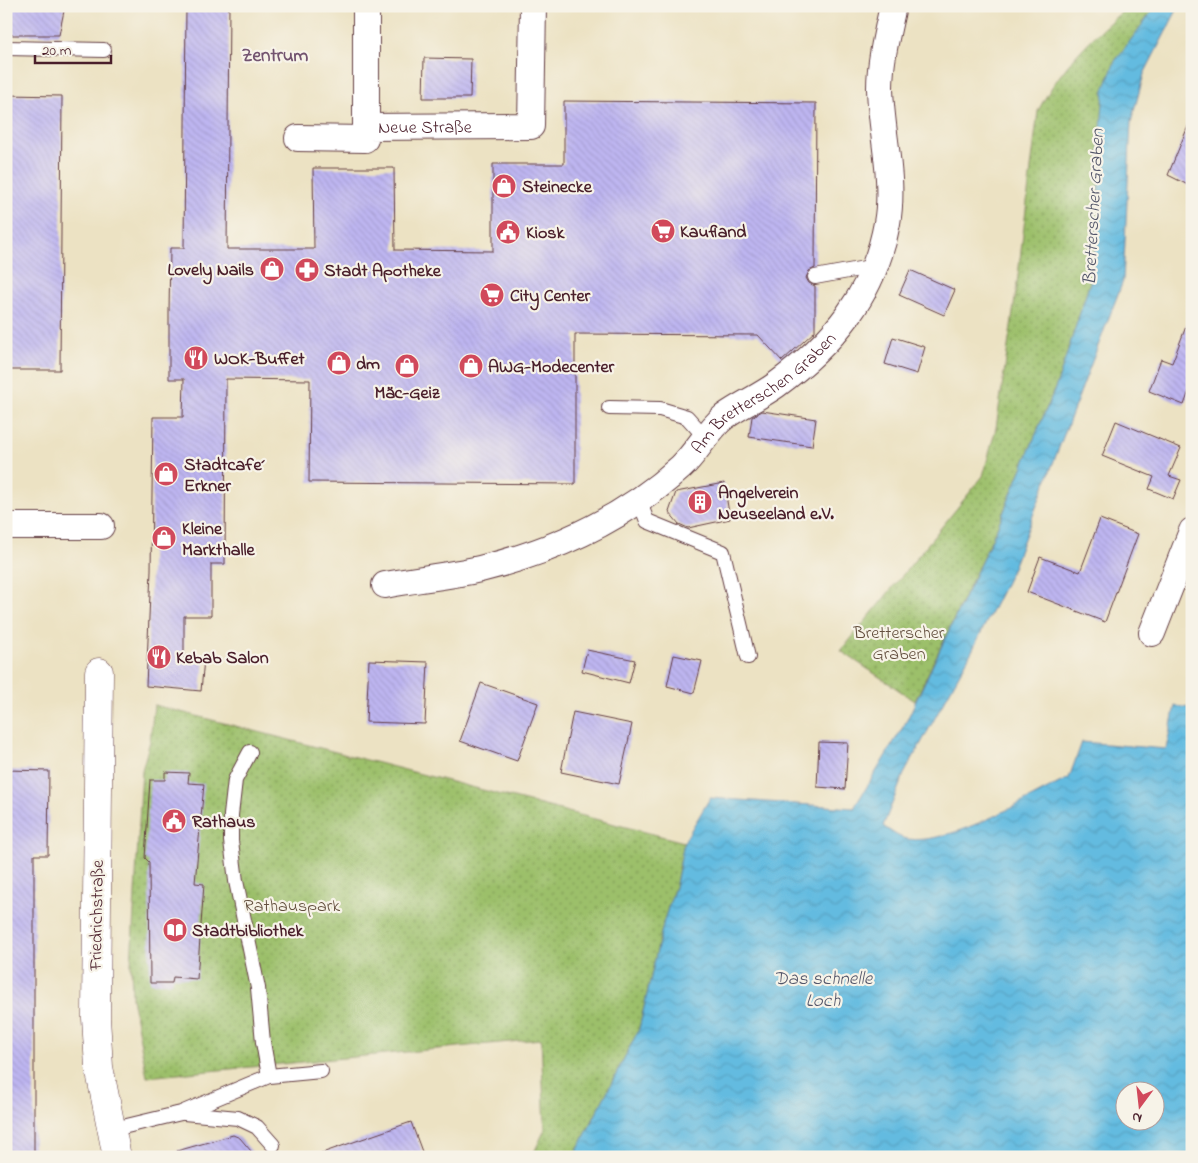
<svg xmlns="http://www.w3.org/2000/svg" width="1198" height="1163" font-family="'Indie Flower',sans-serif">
<defs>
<pattern id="grass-dots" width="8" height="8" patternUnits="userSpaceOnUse" patternTransform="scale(1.25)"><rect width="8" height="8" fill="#9cc06a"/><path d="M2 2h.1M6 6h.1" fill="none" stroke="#819b57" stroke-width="1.8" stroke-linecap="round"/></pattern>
<pattern id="water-waves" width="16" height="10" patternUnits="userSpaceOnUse" patternTransform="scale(1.25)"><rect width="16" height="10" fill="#63bbe0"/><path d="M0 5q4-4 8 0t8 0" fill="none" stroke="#57a0c0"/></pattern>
<pattern id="building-back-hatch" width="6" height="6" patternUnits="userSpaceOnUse" patternTransform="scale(1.25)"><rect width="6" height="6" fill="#beb6f1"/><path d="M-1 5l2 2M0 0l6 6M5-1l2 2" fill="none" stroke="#a59ccf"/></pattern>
</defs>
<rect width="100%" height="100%" fill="#f7f3e8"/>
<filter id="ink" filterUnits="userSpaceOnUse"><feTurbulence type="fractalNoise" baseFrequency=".02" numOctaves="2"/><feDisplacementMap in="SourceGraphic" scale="10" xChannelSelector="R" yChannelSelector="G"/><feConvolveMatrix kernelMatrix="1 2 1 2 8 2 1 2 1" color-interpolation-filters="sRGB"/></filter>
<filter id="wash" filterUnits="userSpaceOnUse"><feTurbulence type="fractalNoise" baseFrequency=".0096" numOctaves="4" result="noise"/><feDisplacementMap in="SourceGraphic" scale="20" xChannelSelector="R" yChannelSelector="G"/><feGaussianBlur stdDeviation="1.12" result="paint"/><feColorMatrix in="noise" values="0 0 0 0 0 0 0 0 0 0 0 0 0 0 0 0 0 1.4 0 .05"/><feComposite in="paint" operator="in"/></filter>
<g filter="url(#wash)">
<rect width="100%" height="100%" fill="#ece2c3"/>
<g fill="url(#grass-dots)" stroke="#73704a">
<path d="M1129 6H1156L1115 61 1091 279 1058 381 997 528 915 701 841 651 983 476 996 428 1016 292 1038 111C1060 68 1092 36 1129 6Z"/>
<path d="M154 705 684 842 676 884 664 920 639 1029 574 1157H532L545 1129 541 1039 147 1077 132 998 131 963 142 770 150 741Z"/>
</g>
<path fill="url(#water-waves)" stroke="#566d86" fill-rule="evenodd" d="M1156 6H1179L1144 74 1131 122 1123 281 1012 570 972 651 904 774 883 826C889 830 899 838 907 839 950 846 1030 797 1069 778L1082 742 1166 749 1175 706 1192 708V1157H574L639 1029 664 920 676 884 684 842 710 798 854 808 906 722 997 528 1058 381 1091 279 1098 228 1100 141 1104 90 1115 61ZM1126 1090H1156V1120H1126Z"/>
<g id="blocks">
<g fill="url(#building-back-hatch)">
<path d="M6 6H65L59 35H6Z"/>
<path d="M186 6H229L227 249H314L313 168H394L395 250 493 251V164H564V101L816 103 815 268 809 271 806 278 809 283 815 286V331L782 361 758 335 575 334V484L309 482 310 380 226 379 225 564H211V616H184V658L204 659 201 691 146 686 151 571 153 417H183L184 379H169V313L170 248H184Z"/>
<path d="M424 58 471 59 470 98H423Z"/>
<path d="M6 95 62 96 60 370H6Z"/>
<path d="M1191 119H1192V187L1168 175Z"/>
<path d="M910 270 955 290 944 315 899 295Z"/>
<path d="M1190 316 1192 383 1184 405 1149 391 1161 359 1172 363Z"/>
<path d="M893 337 925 347 917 374 885 364Z"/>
<path d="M762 411 816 419 812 446 749 437 752 417Z"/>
<path d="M1116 421 1181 448 1169 476 1181 480 1173 499 1149 489 1154 477 1102 456Z"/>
<path d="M724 483 730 519 688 528 679 524 669 512 676 492Z"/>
<path d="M1100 519 1138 534 1105 622 1027 592 1040 557 1080 572Z"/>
<path d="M587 650 635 660 629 683 582 671Z"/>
<path d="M674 655 702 661 694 693 667 686Z"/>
<path d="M369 660 428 662 425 724 366 722Z"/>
<path d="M481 683 538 703 517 761 460 741Z"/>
<path d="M573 712 632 724 619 784 561 772Z"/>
<path d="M819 742 848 743 845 789 817 787Z"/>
<path d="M6 770 49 771 48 855H34V1155L6 1156Z"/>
<path d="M165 772 189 773 188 783 204 784 195 883 204 884 197 979 173 977 172 983H150L149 862 145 858 150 780H165Z"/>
<path d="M411 1122 424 1157H320L319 1154Z"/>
<path d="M233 1135 240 1138 256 1157H178L177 1151Z"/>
</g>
</g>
</g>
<g filter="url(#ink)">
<use href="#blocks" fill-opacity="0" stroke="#623c42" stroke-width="1"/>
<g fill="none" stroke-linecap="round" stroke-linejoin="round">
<defs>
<g id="lane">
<path d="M6 48 104 50"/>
<path d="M815 277 876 266"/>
<path d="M609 408 660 409 687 417 705 437"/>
<path d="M639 500 647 521 723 552 748 657"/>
<path d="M250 752 235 780 231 815V841L236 881 258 988 263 1042 269 1076"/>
<path d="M184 1113 238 1118 257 1127 273 1145"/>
<path d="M110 1130 181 1113 269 1076 321 1071"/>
</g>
<g id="street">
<path d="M366 127V6"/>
<path id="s1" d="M298 138 365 139 366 127 531 126 533 6"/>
<path d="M6 526H101"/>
<path id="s2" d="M385 585C417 579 449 576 480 569 554 551 625 518 681 467 697 452 707 431 724 417 741 405 759 397 776 385 833 343 874 295 887 223 895 179 881 133 880 88 880 61 887 33 893 6"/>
<path d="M1152 633 1192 531"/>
</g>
<path id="secondary" d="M99 672 96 1018 99 1067 117 1157"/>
</defs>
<use href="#lane" stroke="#623c42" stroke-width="16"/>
<use href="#street" stroke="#623c42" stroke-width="28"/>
<use href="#secondary" stroke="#623c42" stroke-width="29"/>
<use href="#lane" stroke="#fff" stroke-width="14"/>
<use href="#street" stroke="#fff" stroke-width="26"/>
<use href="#secondary" stroke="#fff" stroke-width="28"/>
</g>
</g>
<defs>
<symbol id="shop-disc" viewBox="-11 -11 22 22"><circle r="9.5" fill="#d1495b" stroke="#f7f3e8"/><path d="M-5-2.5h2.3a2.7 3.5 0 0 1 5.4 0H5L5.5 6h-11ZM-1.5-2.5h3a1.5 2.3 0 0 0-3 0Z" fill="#fff"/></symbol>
<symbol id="supermarket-disc" viewBox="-11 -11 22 22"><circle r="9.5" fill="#d1495b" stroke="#f7f3e8"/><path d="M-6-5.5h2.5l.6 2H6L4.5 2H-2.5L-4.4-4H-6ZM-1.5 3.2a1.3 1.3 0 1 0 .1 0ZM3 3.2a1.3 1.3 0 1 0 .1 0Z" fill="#fff"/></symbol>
<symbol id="civic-disc" viewBox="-11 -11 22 22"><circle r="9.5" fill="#d1495b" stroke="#f7f3e8"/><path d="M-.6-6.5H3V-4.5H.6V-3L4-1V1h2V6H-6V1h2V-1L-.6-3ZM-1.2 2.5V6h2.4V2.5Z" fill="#fff"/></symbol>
<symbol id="pharmacy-disc" viewBox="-11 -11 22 22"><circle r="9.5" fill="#d1495b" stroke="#f7f3e8"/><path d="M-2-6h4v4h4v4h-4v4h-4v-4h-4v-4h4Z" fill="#fff"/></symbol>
<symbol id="restaurant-disc" viewBox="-11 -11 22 22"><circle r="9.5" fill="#d1495b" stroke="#f7f3e8"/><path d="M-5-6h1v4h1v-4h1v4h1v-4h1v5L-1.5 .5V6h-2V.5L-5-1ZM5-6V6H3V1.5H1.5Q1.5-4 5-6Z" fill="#fff"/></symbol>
<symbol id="building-disc" viewBox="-11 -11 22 22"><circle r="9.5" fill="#d1495b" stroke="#f7f3e8"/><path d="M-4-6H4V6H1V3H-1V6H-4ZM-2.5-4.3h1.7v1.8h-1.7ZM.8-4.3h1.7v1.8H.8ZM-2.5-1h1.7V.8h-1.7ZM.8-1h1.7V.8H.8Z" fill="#fff"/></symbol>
<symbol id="library-disc" viewBox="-11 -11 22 22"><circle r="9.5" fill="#d1495b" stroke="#f7f3e8"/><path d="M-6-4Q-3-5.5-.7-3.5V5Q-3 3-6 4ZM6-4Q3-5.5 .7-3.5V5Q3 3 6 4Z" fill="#fff"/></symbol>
</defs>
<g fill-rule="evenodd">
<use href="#shop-disc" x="490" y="172" width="28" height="28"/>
<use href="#supermarket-disc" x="649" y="217" width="28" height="28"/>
<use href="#civic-disc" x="494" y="218" width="28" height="28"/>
<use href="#shop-disc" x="258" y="255" width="28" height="28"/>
<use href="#pharmacy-disc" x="293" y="256" width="28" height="28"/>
<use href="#supermarket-disc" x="478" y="281" width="28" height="28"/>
<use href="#restaurant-disc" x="182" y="344" width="28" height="28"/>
<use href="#shop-disc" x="325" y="349" width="28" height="28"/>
<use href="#shop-disc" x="393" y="352" width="28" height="28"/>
<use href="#shop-disc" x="457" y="352" width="28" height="28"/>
<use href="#shop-disc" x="152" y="460" width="28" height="28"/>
<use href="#building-disc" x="686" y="488" width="28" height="28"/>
<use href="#shop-disc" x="150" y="524" width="28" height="28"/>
<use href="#restaurant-disc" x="145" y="643" width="28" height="28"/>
<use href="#civic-disc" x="160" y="807" width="28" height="28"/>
<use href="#library-disc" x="161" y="916" width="28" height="28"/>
</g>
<g text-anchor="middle" stroke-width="4.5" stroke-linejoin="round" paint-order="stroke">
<g font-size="18" fill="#4a1f2b" stroke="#f7f3e8">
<text dy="6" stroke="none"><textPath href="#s1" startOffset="138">Neue Straße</textPath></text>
<text dy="6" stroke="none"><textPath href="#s2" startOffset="436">Am Bretterschen Graben</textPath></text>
<text transform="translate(96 915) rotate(-89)" y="6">Friedrichstraße</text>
</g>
<g font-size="18" font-weight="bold" fill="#4a1f2b" stroke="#f7f3e8" text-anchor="start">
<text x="522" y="192">Steinecke</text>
<text x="680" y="237">Kaufland</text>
<text x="526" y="238">Kiosk</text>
<text x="254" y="275" text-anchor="end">Lovely Nails</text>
<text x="324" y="276">Stadt Apotheke</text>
<text x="510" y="301">City Center</text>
<text x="214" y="364">WOK-Buffet</text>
<text x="356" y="369">dm</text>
<text x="488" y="372">AWG-Modecenter</text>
<text x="407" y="398" text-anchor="middle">Mäc-Geiz</text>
<text x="184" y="470">Stadtcafe´<tspan x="184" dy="21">Erkner</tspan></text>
<text x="718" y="498">Angelverein<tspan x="718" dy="21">Neuseeland e.V.</tspan></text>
<text x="182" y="534">Kleine<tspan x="182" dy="21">Markthalle</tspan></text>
<text x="176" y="663">Kebab Salon</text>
<text x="192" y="827">Rathaus</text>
<text x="192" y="936">Stadtbibliothek</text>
</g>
<g font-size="18" fill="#634f3e" stroke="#f7f3e8">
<text x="899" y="638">Bretterscher<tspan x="899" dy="21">Graben</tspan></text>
<text x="292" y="911">Rathauspark</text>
</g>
<g font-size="19" font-weight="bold" fill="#735470" stroke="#f7f3e8">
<text x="275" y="61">Zentrum</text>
</g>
<g font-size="19" font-style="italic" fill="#53566a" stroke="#f7f3e8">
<text transform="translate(1092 207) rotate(-87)" y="7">Bretterscher Graben</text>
<text x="823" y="984">Das schnelle<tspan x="823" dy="22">Loch</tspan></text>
</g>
</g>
<rect width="1198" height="1163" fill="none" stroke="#f7f3e8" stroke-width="25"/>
<g transform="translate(1140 1106) rotate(195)"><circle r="24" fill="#f7f3e8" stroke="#b29e9c"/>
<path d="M0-4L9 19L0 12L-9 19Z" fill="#d1495b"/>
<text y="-8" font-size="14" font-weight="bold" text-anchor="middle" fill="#4a1f2b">N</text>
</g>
<path d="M35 55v8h76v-8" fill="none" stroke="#4a1f2b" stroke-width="2.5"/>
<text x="42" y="55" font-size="15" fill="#4a1f2b" stroke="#f7f3e8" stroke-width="4" paint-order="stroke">20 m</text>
</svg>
